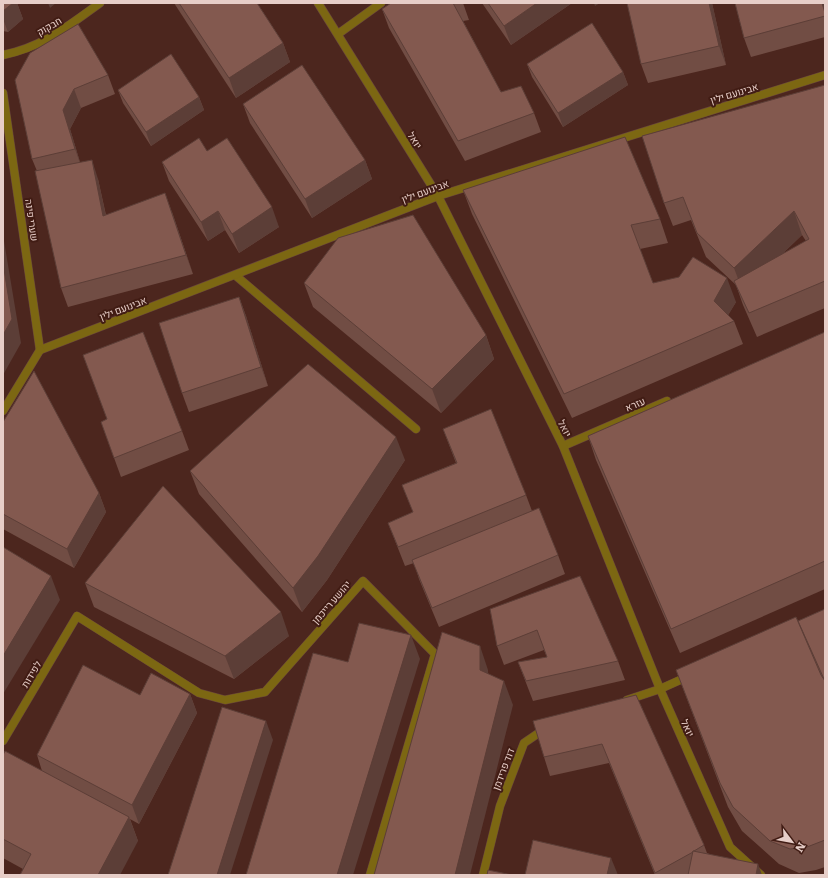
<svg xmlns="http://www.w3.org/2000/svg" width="828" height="878" font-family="Literata,Heebo,serif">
<rect width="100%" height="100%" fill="#4c261e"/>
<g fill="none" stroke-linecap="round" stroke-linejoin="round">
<defs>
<path id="service" d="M235 275 416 429"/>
<g id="minor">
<path d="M338 34 381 3"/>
<path d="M3 55C43 47 68 26 100 3"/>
<path d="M3 93 40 350"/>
<path d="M40 350 438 196"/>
<path d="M3 411 40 350"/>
<path d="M563 446 667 401"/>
<path d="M3 741 77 616 199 693 225 700 265 692 363 581 435 654 370 875"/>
</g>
<g id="tertiary">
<path d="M318 3 438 196 563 446 660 689 730 847 761 875"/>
<path d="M438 196 825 75"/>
<path d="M627 700 660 689 689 676"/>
<path d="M483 875 500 806 524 743 546 728"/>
</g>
</defs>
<use href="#service" stroke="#68443d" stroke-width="9"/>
<use href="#minor" stroke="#68443d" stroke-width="9"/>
<use href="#tertiary" stroke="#68443d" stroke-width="9"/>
<use href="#service" stroke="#7c6712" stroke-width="8"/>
<use href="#minor" stroke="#7c6712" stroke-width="8"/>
<use href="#tertiary" stroke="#7c6712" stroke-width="8"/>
</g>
<g fill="#714d44" fill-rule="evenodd">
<path d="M3 3H17L23 19 8 32 3 31Z"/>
<path d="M174 3H257L283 43 290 62 236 98Z"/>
<path d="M391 3H463L469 20 463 21 501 92 534 113 541 132 465 161 389 28 382 9Z"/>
<path d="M482 3H572L511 45Z"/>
<path d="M627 3H712L726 65 648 83 641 64Z"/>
<path d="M735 3H824L825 7V37L751 57 744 38Z"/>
<path d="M527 64 623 72 628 85 563 127 532 77Z"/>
<path d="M108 75 115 94 81 108 70 129 80 162 98 179 106 215 172 212 193 274 68 307 61 288 37 171 32 159 15 80Z"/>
<path d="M825 85V308L757 337 743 305 736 285 706 257 691 220 673 226 664 203ZM802 235 806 241 782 254Z"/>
<path d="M118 90 199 97 204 110 151 146 123 103Z"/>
<path d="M243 104 365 160 372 179 312 218 250 123Z"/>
<path d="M207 151 279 227 239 253 225 230 208 241 169 181 162 162Z"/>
<path d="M463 190 660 219 668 243 640 249 653 283 736 302 728 315 734 321 743 344 572 418 472 214Z"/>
<path d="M304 283 486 335 494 359 441 413 313 307Z"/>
<path d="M239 297 246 316 268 386 189 412 182 393Z"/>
<path d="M825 332V589L680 653 596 460 588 436Z"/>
<path d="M83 355 182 431 189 450 121 477 101 422 107 419Z"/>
<path d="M3 422 99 493 106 512 74 568 3 529Z"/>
<path d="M443 429 526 495 532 511 558 555 565 574 439 627 419 579 414 563 405 566 388 523 413 512 402 485 456 463Z"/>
<path d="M405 460 327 580 302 612 199 494 190 471Z"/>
<path d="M85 583 289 636 234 679 94 607Z"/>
<path d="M490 609 618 661 625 680 533 701 518 662 547 657 544 650 504 665 497 646Z"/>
<path d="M825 609V867L816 870 799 873 779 864 742 831 728 807 676 670 798 621Z"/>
<path d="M190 694 197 713 139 824 130 819 138 841 23 869 3 858V755L42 771 37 755 140 695Z"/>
<path d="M636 695 704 845 707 853 762 875H655L609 763 550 776 544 757Z"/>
</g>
<g fill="#5c3e37">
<path d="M13 3H17L23 19 8 32 3 19V11Z"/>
<path d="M48 3H56L50 8Z"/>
<path d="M537 3H572L511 45 504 26Z"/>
<path d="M594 3H600L595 6Z"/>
<path d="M709 3H712L726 65 719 46Z"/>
<path d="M822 3H824L825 7V13Z"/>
<path d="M283 43 290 62 236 98 229 78Z"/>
<path d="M623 72 628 85 563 127 558 113Z"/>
<path d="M74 89 81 108 70 129 82 169 75 149 63 110Z"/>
<path d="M199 97 204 110 151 146 146 132Z"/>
<path d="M92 160 98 179 110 235 103 216Z"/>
<path d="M365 160 372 179 312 218 305 199Z"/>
<path d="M165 193 172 212 193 274 186 255Z"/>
<path d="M272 207 279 227 239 253 232 234Z"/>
<path d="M218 211 225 230 208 241 201 222Z"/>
<path d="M794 211 802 235 743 292 734 268Z"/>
<path d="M3 235 21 343 3 375Z"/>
<path d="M727 278 736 302 723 324 714 301Z"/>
<path d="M239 297 246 316 268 386 261 367Z"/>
<path d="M486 335 494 359 441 413 432 389Z"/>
<path d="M396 437 405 460 327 580 302 612 293 588Z"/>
<path d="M99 493 106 512 74 568 67 549Z"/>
<path d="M51 576 60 600 3 694V656Z"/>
<path d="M281 612 289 636 234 679 225 656Z"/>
<path d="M411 635 420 659 353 875H337Z"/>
<path d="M480 646 488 670 489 694 480 670Z"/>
<path d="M504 681 513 705 470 875H455Z"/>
<path d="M190 694 197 713 139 824 132 805Z"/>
<path d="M266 721 273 740 230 875H217Z"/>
<path d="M129 817 138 841 120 875H98Z"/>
<path d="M611 858 618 875H607Z"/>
<path d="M758 864 762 875H756Z"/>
</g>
<g fill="#83594f" stroke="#5c3e37">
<path d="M3 3H13L3 11Z"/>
<path d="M179 3H257L283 43 229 78Z"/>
<path d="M391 3H453L501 92 521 86 534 113 458 141 382 9Z"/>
<path d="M488 3H537L504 26Z"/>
<path d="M627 3H709L719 46 641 64Z"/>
<path d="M735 3H822L825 13V16L744 38Z"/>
<path d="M592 23 623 72 558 113 527 64Z"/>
<path d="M78 24 108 75 74 89 63 110 75 149 32 159 15 80 30 53Z"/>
<path d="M171 54 199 97 146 132 118 90Z"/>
<path d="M302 65 365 160 305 199 243 104Z"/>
<path d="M825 85V281L749 313 734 281 809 239 794 211 734 268 697 233 683 197 664 203 642 136Z"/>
<path d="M625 137 660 219 631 225 653 283 679 277 693 257 727 278 714 301 734 321 564 394 463 190Z"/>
<path d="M199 138 207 151 227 138 272 207 232 234 218 211 201 222 162 162Z"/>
<path d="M92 160 103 216 165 193 186 255 61 288 35 171Z"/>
<path d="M413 215 486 335 432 389 304 283 338 238Z"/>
<path d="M3 263 12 319 3 335Z"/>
<path d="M239 297 261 367 182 393 159 323Z"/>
<path d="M143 332 182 431 114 458 101 422 107 419 83 355Z"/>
<path d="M825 332V561L671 629 588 436Z"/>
<path d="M308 364 396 437 318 556 293 588 190 471Z"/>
<path d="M34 371 99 493 67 549 3 514V422Z"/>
<path d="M491 409 526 495 398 547 388 523 413 512 402 485 457 463 443 429Z"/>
<path d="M163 486 281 612 225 656 85 583Z"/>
<path d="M539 508 558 555 432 608 412 560Z"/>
<path d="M3 547 51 576 3 656Z"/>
<path d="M580 576 618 661 526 681 518 662 547 657 537 630 497 646 490 609Z"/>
<path d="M825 609V679H824L798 621Z"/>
<path d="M796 617 821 675 825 681V840L807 847 790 849 770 841 733 807 720 783 676 670Z"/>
<path d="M359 623 411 635 337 875H246L313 653 348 662Z"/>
<path d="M442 632 480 646V670L504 681 455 875H374Z"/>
<path d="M83 665 140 695 151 673 190 694 132 805 37 755Z"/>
<path d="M636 695 704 845 694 851H693V852L655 873 602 744 544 757 533 721Z"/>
<path d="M222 707 266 721 217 875H168Z"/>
<path d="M5 751 129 817 98 875H20L31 854 3 839V755Z"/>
<path d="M533 840 611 858 607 875H525Z"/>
<path d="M693 851 758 864 756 875H688Z"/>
<path d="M488 870 512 875H487Z"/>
</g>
<g text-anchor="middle" stroke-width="4" stroke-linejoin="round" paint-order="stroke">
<g font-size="10" fill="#e7cec8" stroke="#411c14">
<text transform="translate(49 26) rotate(-30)" y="4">חבקוק</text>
<text transform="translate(734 93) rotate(-17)" y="4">אבינועם ילין</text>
<text transform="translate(415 140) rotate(58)" y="4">יואל</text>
<text transform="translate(425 191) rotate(-20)" y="4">אבינועם ילין</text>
<text transform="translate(32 220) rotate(82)" y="4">שערי פינה</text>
<text transform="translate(123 308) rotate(-21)" y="4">אבינועם ילין</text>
<text transform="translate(635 404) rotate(-23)" y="4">עזרא</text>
<text transform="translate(565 428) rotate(64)" y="4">יואל</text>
<text transform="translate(331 602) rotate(-49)" y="4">יהושע רייכמן</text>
<text transform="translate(31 674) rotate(-59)" y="4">לפידות</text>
<text transform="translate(688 728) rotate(66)" y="4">יואל</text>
<text transform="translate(503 769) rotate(-69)" y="4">דוד פרידמן</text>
</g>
</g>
<rect width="828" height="878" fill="none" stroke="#e7cec8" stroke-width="8"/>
<g transform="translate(792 842) rotate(122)" stroke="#411c14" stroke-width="3" paint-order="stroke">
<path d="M0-3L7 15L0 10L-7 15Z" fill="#e7cec8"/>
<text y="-6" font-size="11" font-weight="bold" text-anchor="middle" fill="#e7cec8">N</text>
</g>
</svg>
